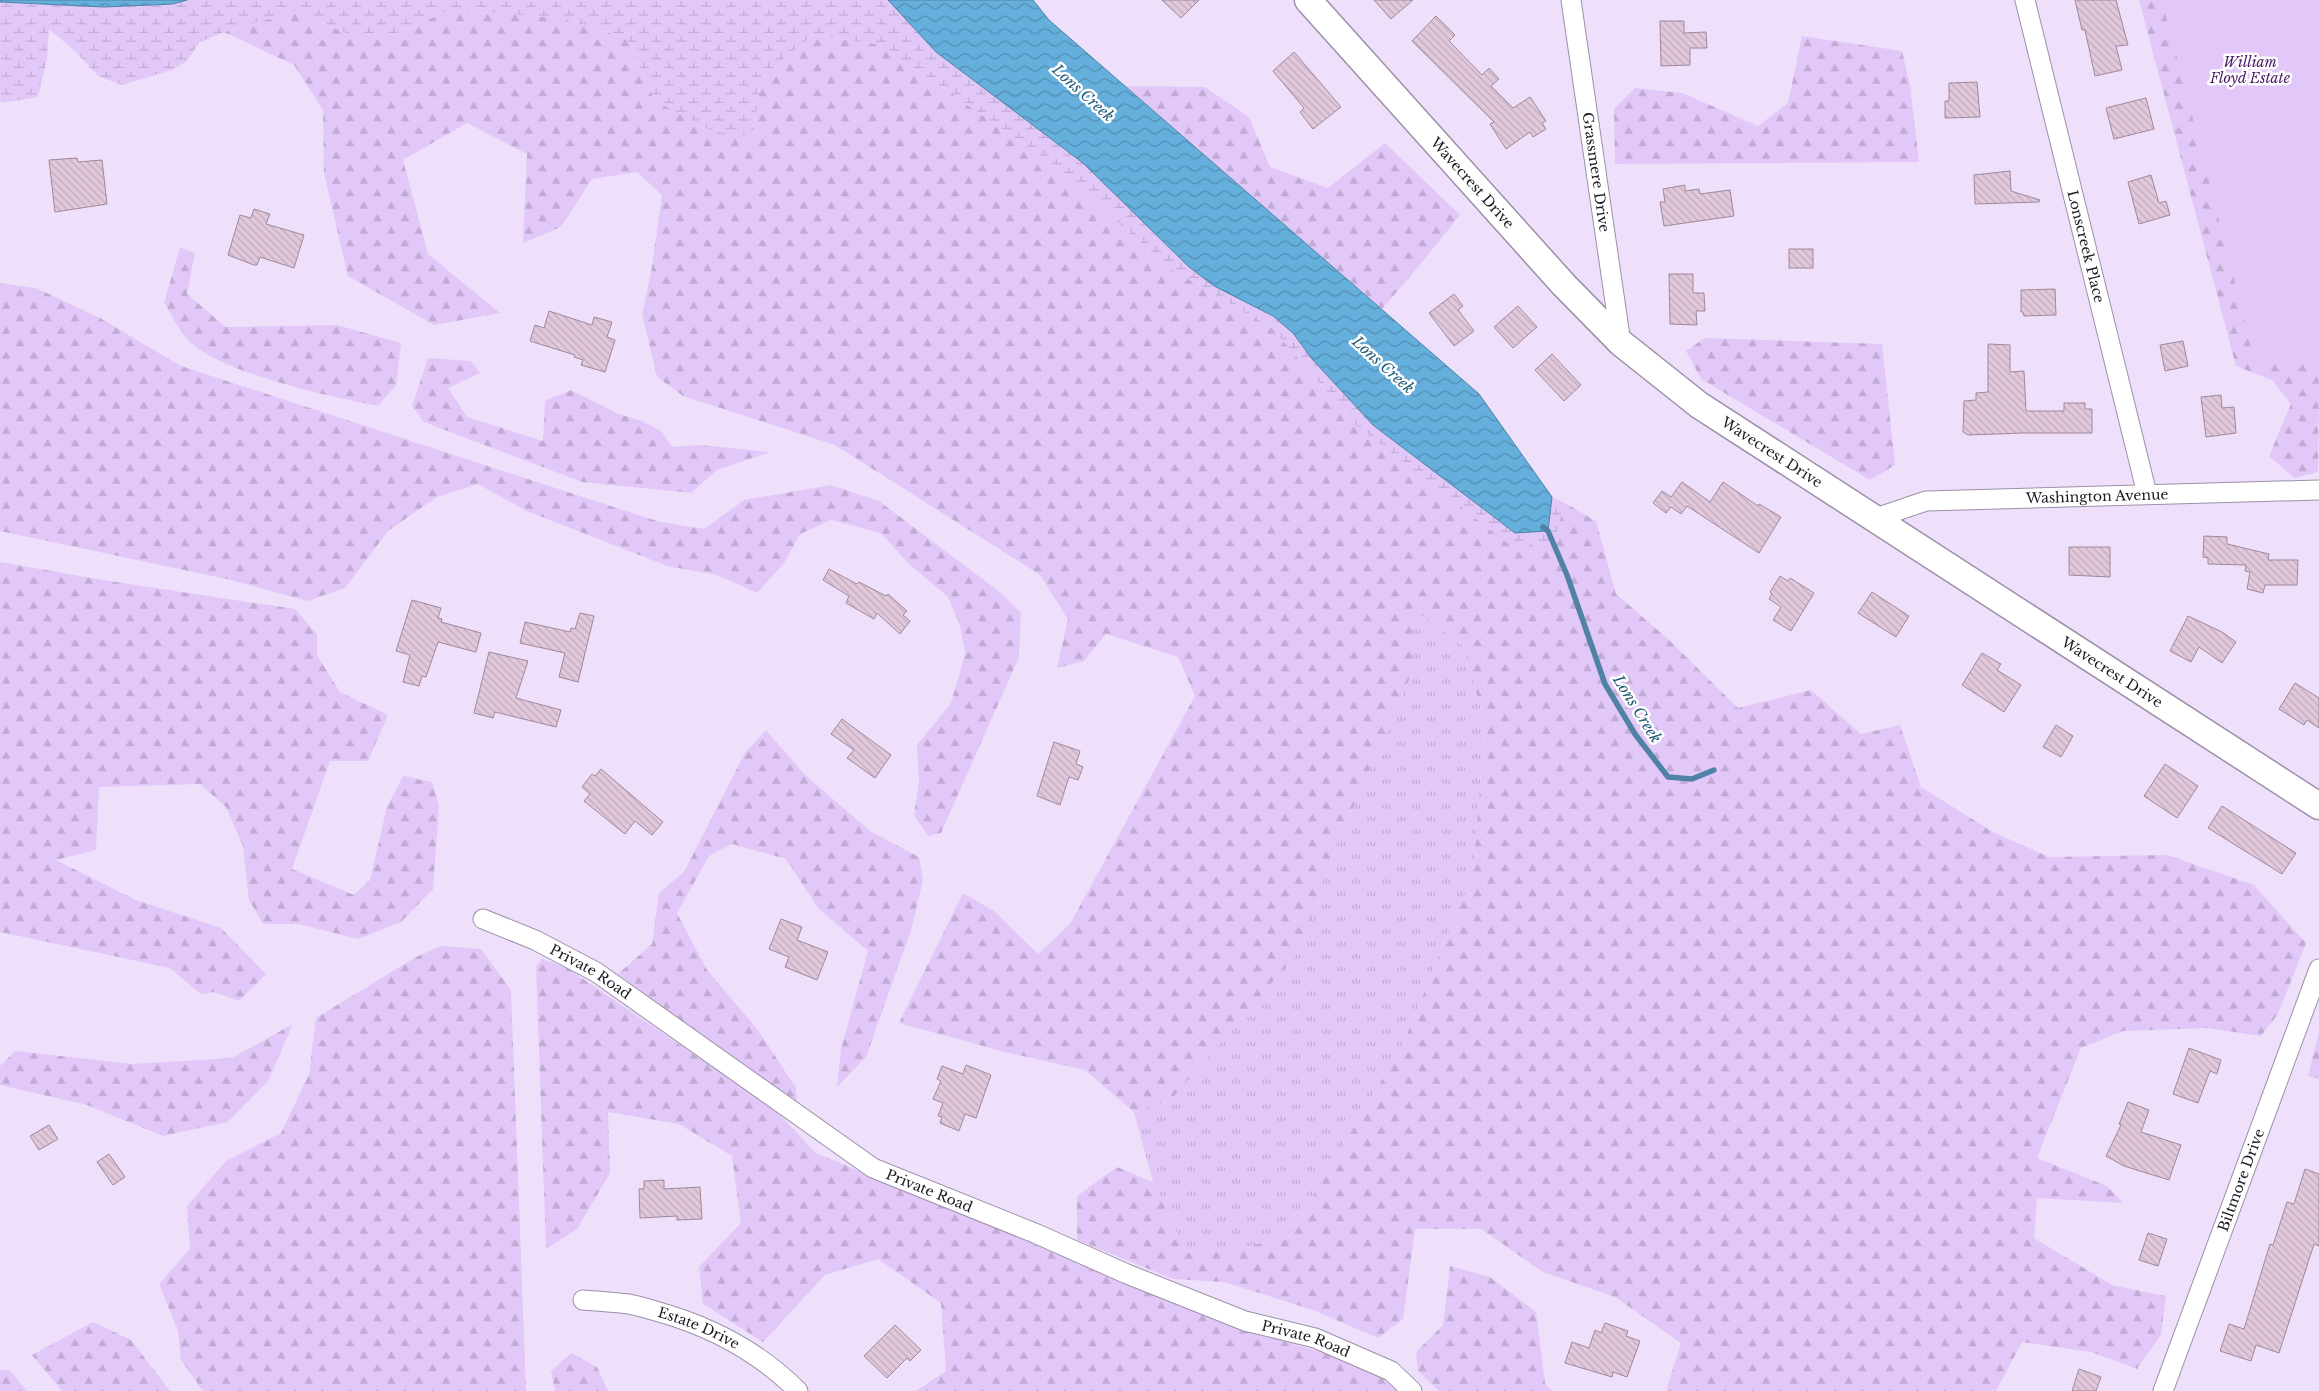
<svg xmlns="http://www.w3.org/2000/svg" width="2319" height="1391" font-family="'Libre Baskerville',serif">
<defs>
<pattern id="grass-tufts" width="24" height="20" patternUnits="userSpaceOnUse" patternTransform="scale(1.25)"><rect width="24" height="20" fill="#e2c8f8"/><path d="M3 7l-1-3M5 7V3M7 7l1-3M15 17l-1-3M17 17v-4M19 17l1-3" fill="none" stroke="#c1abd4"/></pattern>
<pattern id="forest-firs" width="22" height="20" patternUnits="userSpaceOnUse" patternTransform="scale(1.25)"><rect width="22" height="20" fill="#e2c8f8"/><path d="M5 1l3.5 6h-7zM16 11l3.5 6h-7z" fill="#c1abd4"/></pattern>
<pattern id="wetland-marsh" width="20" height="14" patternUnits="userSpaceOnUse" patternTransform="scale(1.25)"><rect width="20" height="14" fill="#e2c8f8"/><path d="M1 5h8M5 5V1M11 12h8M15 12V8" fill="none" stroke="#c1abd4"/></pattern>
<pattern id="water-waves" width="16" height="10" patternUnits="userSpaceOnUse" patternTransform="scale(1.25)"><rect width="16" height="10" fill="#65afdd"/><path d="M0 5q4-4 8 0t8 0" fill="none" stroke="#538eb3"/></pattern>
<pattern id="building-back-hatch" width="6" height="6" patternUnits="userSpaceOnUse" patternTransform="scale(1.25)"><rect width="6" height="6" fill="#e1c8db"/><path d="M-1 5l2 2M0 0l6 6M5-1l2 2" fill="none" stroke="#c1abbc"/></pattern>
</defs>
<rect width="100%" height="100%" fill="#eee0fb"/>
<path fill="url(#grass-tufts)" d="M1412 607 1463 646 1485 722 1473 874 1404 1044 1290 1236 1241 1248 1186 1253 1153 1182 1134 1112 1171 1100 1300 950 1337 845 1412 673Z"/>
<g fill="url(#forest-firs)">
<path d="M2139 0H2319V230L2306 282 2319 364 2318 472 2295 478 2269 456 2291 404 2272 380 2236 366Z"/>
<path d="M449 10 561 18 627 38 655 101 753 136 761 78 813 35 876 44 942 87 1059 169 1168 267 1272 328 1356 425 1552 547 1565 503 1596 521 1616 594 1668 639 1738 708 1811 690 1861 734 1900 725 1921 787 1993 832 2049 857 2167 855 2254 885 2306 943 2278 1014 2261 1036 2208 1028 2123 1031 2081 1048 2037 1158 2107 1186 2123 1203 2037 1198 2034 1238 2112 1285 2166 1296 2161 1335 2137 1369 2091 1352 2022 1342 1996 1391H1666L1681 1343 1615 1297 1543 1272 1481 1229H1415L1403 1319 1378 1338 1313 1310 1224 1282 1173 1279 1077 1240V1196L1117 1167 1153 1182 1187 1253 1241 1248 1290 1236 1403 1044 1473 874 1485 722 1463 646 1412 608V673L1337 845 1300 950 1171 1100 1134 1112 1085 1070 1005 1052 899 1023 963 893 994 911 1038 954 1070 924 1195 696 1178 657 1106 634 1084 661 1057 668 1068 619 1040 575 835 445 683 396 657 377 642 314 651 273 662 195 637 172 592 179 561 227 523 243 527 154 467 123 403 160 428 254 500 313 434 325 348 276 324 173 323 110 294 65 224 32 296 11 348 34H395Z"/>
<path d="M1802 36 1902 51 1910 85 1919 162 1615 164 1614 109 1635 88 1682 93 1758 126 1788 103Z"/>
<path d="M1125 86 1205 87 1249 117 1270 167 1328 188 1385 143 1460 215 1424 260 1382 309Z"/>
<path d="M180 247 195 253 187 294 226 327 337 325 401 343 396 385 378 406C332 397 218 373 187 339 178 329 172 315 164 303Z"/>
<path d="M0 283 36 288 100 318 181 366 660 522 704 529 744 500 831 485 879 501 1001 593 1021 613 1019 657 941 833 928 836 914 815 919 780 917 745 951 703 965 654 960 625 948 597 908 563 881 533 831 520 800 534 784 563 757 593 717 575 667 566 527 511 478 484 437 497 388 531 345 588 307 601 231 580 0 531Z"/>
<path d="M1705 338 1882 344 1895 465 1870 480 1701 379 1686 351Z"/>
<path d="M428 358 471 361 480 373 448 388 467 417 543 441 545 401 571 390 619 414 642 421 661 431 672 447 701 445 770 452 717 470 691 493 582 482 424 422 412 406Z"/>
<path d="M0 562 109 581 295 609 317 634V655L340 692 388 715 368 761H330L292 869 354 895 370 880 387 807 403 776 432 782 439 806 433 889 401 922 358 939 299 924H263L249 900 243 846 226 807 200 784 99 787 96 850 56 860 136 900 221 928 266 974 239 1001 214 992 201 994 170 968 0 932Z"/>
<path d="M766 730 804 774 870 831 919 857 923 880 912 927 866 1057 837 1087 841 1049 868 951 818 908 786 859 732 844 709 856 677 913 707 970 758 1030 796 1088 797 1106 618 974 652 944 659 893 684 872 745 753Z"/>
<path d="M441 946 481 949 511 990 526 1391H203L181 1360 178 1331 159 1284 190 1249 187 1206 226 1161 281 1133 309 1074 316 1018 416 957Z"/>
<path d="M542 959 567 968 774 1109 816 1153 1238 1329 1339 1357 1381 1377 1396 1391H916L946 1371 941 1303 878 1259 825 1275 763 1342 703 1304 699 1267 741 1223 732 1156 679 1124 608 1112 610 1173 577 1229 546 1249 536 966Z"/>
<path d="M293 1024 268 1081 228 1122 163 1136 87 1105 0 1085V1066L15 1051 132 1064 232 1058Z"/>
<path d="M2319 1032V1079L2308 1076Z"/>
<path d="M1450 1266 1490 1277 1536 1312 1545 1383 1552 1391H1439L1418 1371 1416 1352 1443 1325Z"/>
<path d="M93 1322 131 1340 170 1391H62L32 1355Z"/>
<path d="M571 1353 597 1367 608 1391H555L551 1371Z"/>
<path d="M0 1370H10L27 1391H0Z"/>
</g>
<path fill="url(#wetland-marsh)" d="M187 0H888L936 52 1083 163 1189 267 1214 286 1273 316 1293 333 1312 359 1548 531 1552 497 1565 503 1552 548 1507 543 1356 425 1272 328 1168 267 1059 169 942 87 876 44 813 35 761 78 753 136 715 132 655 101 627 38 561 18 449 10 395 34H348L296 11 224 32 200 42 186 62 172 70 122 85 98 76 75 51 49 29 47 59 38 97 2 103 0 101V2L104 7 173 4Z"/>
<path fill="#e2c8f8" d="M2162 0H2319V362L2254 363 2245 321Z"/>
<g fill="url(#water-waves)" stroke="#5082a5">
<path d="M0 0H187L173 4 104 7 0 2Z"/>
<path d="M888 0H1033L1049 20 1479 394 1552 497 1548 531 1515 533 1373 425 1312 359 1293 333 1273 316 1214 286 1189 267 1083 163 936 52Z"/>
</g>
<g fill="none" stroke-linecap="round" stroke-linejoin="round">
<path stroke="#5082a5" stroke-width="5.5" d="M1543 527 1548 531 1567 575 1605 684 1635 734 1668 777 1692 779 1714 770"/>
</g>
<g fill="url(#building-back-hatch)" stroke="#a0889b">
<path d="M1162 0H1199L1181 18Z"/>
<path d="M1374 0H1413L1391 19Z"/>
<path d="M2075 0H2116L2128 45 2116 46 2122 70 2095 76 2085 30H2082Z"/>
<path d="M1436 16 1455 35 1449 41 1482 75 1489 68 1499 79 1491 86 1513 108 1530 97 1546 121 1542 123 1546 129 1533 137 1530 132 1506 149 1490 124 1494 122 1412 41Z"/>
<path d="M1660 21H1684V33L1706 32 1707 48H1690V65L1661 66Z"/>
<path d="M1294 52 1341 107 1313 129 1300 112 1304 108 1273 71Z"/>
<path d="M1977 82 1980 117 1945 118V101H1949V83Z"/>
<path d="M2146 98 2154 129 2114 139 2106 108Z"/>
<path d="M77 158 78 162 102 160 107 204 55 212 49 160Z"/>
<path d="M2010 171 2011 191 2040 200 2039 202 1975 204 1974 175Z"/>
<path d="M2151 175 2159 203 2166 201 2170 215 2139 224 2128 182Z"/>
<path d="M1685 185V191L1699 189 1700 194 1730 190 1734 216 1664 226 1660 202H1665L1663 189Z"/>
<path d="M254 209 270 214 266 224 304 235 294 268 260 257 257 265H254L228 255 240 215 251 218Z"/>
<rect x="1789" y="249" width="24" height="19"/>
<path d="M1669 274H1693V293H1704L1705 311H1696L1697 325 1670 324Z"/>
<path d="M2055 289 2056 315 2024 316 2023 312H2021V290Z"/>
<path d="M1454 294 1463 306 1458 310 1474 331 1454 346 1429 313Z"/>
<path d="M1518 306 1537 327 1513 348 1494 327Z"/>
<path d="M549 311 592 325 594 317 612 322 607 337 615 340 605 372 581 365 583 360 574 357 575 355 530 341 535 325 544 328Z"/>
<path d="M2183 341 2188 366 2165 371 2160 345Z"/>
<path d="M1988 344 2010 345V372L2024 371 2026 411H2064V403H2085V409H2092V433H2023L1968 435 1963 432 1964 401 1976 400V393L1988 392Z"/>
<path d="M1552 354 1581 385 1564 401 1535 370Z"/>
<path d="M2221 395 2222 408 2234 407 2236 433 2206 437 2201 397Z"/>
<path d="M1682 482 1710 502 1723 482 1758 506 1759 504 1781 517 1759 553 1687 506 1681 514 1671 507 1666 513 1653 503 1662 491 1671 497Z"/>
<path d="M2204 536 2227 537V544L2269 554 2268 560H2298L2297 585H2265L2263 593 2247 589 2250 572 2245 571 2246 565 2208 564V558L2203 557Z"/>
<path d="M2069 547H2110V577L2069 575Z"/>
<path d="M829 569 857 584 859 582 886 596 888 594 907 611 903 615 910 621 900 634 877 613 874 619 846 603 849 596 823 580Z"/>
<path d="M1780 576 1788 581 1790 578 1814 593 1791 631 1773 620 1781 607 1769 599 1772 594 1770 592Z"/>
<path d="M1872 592 1909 616 1896 637 1858 613Z"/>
<path d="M412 600 441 608 438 618 442 619 441 622 481 633 476 652 438 642 426 677 422 676 419 686 403 682 410 655 396 651Z"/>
<path d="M580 613 594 616 578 682 559 677 565 653 520 643 525 622 570 632 571 628 575 629Z"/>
<path d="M2188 616 2222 632 2236 642 2222 663 2199 647 2191 662 2170 651Z"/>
<path d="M489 652 528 661 516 698 561 710 556 727 495 712 493 718 474 713Z"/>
<path d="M1982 653 2001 664 1997 670 2021 685 2004 712 1962 685Z"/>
<path d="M2295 683 2319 698V728L2307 720 2304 725 2279 709Z"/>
<path d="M842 719 891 755 875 778 847 758 854 750 831 734Z"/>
<path d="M2056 725 2073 736 2061 757 2043 747Z"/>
<path d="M1054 742 1080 751 1076 764 1083 767 1078 780 1069 777 1060 805 1037 796Z"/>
<path d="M2165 764 2198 786 2177 818 2144 796Z"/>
<path d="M601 769 663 822 652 835 635 821 625 834 584 801 590 794 582 787 592 774 595 776Z"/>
<path d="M2222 806 2296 853 2282 874 2208 828Z"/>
<path d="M781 919 802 927 797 940 828 952 817 980 785 967 789 957 769 949Z"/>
<path d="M2189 1048 2221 1060 2217 1074 2210 1071 2198 1103 2173 1094Z"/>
<path d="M966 1065 991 1075 976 1118 965 1114 959 1131 940 1123 942 1117 938 1116 943 1103 933 1099 941 1081 937 1079 942 1066 963 1074Z"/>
<path d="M2128 1102 2149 1110 2141 1132 2181 1145 2169 1180 2124 1166 2106 1156 2121 1125 2119 1124Z"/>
<path d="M49 1125 58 1139 39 1150 30 1136Z"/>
<path d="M109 1154 125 1177 113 1185 97 1162Z"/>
<path d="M2305 1169 2319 1174V1246L2314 1244 2279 1353 2256 1345 2251 1361 2220 1351 2229 1324 2244 1329 2270 1244 2273 1245 2287 1202 2294 1204Z"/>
<path d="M664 1180V1189L700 1187 702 1219 677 1220V1216L640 1218 639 1189H644V1181Z"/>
<path d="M2148 1233 2167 1239 2158 1266 2139 1260Z"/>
<path d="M1605 1323 1628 1331 1626 1336 1640 1341 1627 1377 1613 1372 1612 1377 1565 1363 1572 1342 1589 1348 1595 1330 1601 1333Z"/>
<path d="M895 1325 921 1350 910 1361 907 1358 887 1378 864 1356Z"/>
<path d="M2079 1369 2101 1377 2096 1391H2072Z"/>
</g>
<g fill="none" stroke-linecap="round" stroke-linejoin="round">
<defs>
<g id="street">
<path id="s1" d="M1571 0 1621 343"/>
<path id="s2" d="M2025 0 2147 494"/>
<path id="s3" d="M1876 518 1926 501 2319 490"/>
<path id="s4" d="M483 919 535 940 596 972 873 1168 1037 1234 1127 1274 1245 1321 1315 1338 1391 1371 1412 1391"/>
<path id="s5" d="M583 1300C598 1301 614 1302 629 1304 639 1306 649 1309 659 1312 712 1327 759 1352 798 1391"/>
<path id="s6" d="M2163 1391 2319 969"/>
</g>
<g id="secondary">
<path id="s7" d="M1308 0 1564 285 1621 343 1699 405 2319 806"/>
</g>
</defs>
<use href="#street" stroke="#9c90a8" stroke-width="21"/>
<use href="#secondary" stroke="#9c90a8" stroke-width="29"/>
<use href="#street" stroke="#fff" stroke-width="19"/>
<use href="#secondary" stroke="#fff" stroke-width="26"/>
</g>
<g text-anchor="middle" stroke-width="5" stroke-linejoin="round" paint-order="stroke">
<g font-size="14" font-style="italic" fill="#481865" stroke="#fff">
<text x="2250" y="67">William<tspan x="2250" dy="16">Floyd Estate</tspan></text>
</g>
<g font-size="14" fill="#1e1923" stroke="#fff">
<text dy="5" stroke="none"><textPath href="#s1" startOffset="174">Grassmere Drive</textPath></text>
<text dy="5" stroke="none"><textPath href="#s7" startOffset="246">Wavecrest Drive</textPath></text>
<text dy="5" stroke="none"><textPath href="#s2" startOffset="254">Lonscreek Place</textPath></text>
<text dy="5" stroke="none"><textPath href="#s7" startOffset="651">Wavecrest Drive</textPath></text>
<text dy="5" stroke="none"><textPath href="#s3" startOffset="224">Washington Avenue</textPath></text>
<text dy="5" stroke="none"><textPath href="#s7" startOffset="1056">Wavecrest Drive</textPath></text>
<text dy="5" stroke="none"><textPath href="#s4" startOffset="120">Private Road</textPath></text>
<text dy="5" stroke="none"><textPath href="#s6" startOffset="225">Biltmore Drive</textPath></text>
<text dy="5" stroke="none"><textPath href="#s4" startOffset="525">Private Road</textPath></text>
<text dy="5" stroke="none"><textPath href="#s5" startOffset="120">Estate Drive</textPath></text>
<text dy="5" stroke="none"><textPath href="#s4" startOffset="930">Private Road</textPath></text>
</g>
<g font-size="15" font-style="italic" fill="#225a79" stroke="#fff">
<text transform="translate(1083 93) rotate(42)" y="5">Lons Creek</text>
<text transform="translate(1383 365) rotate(42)" y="5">Lons Creek</text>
<text transform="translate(1637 709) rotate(58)" y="5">Lons Creek</text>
</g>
</g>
</svg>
